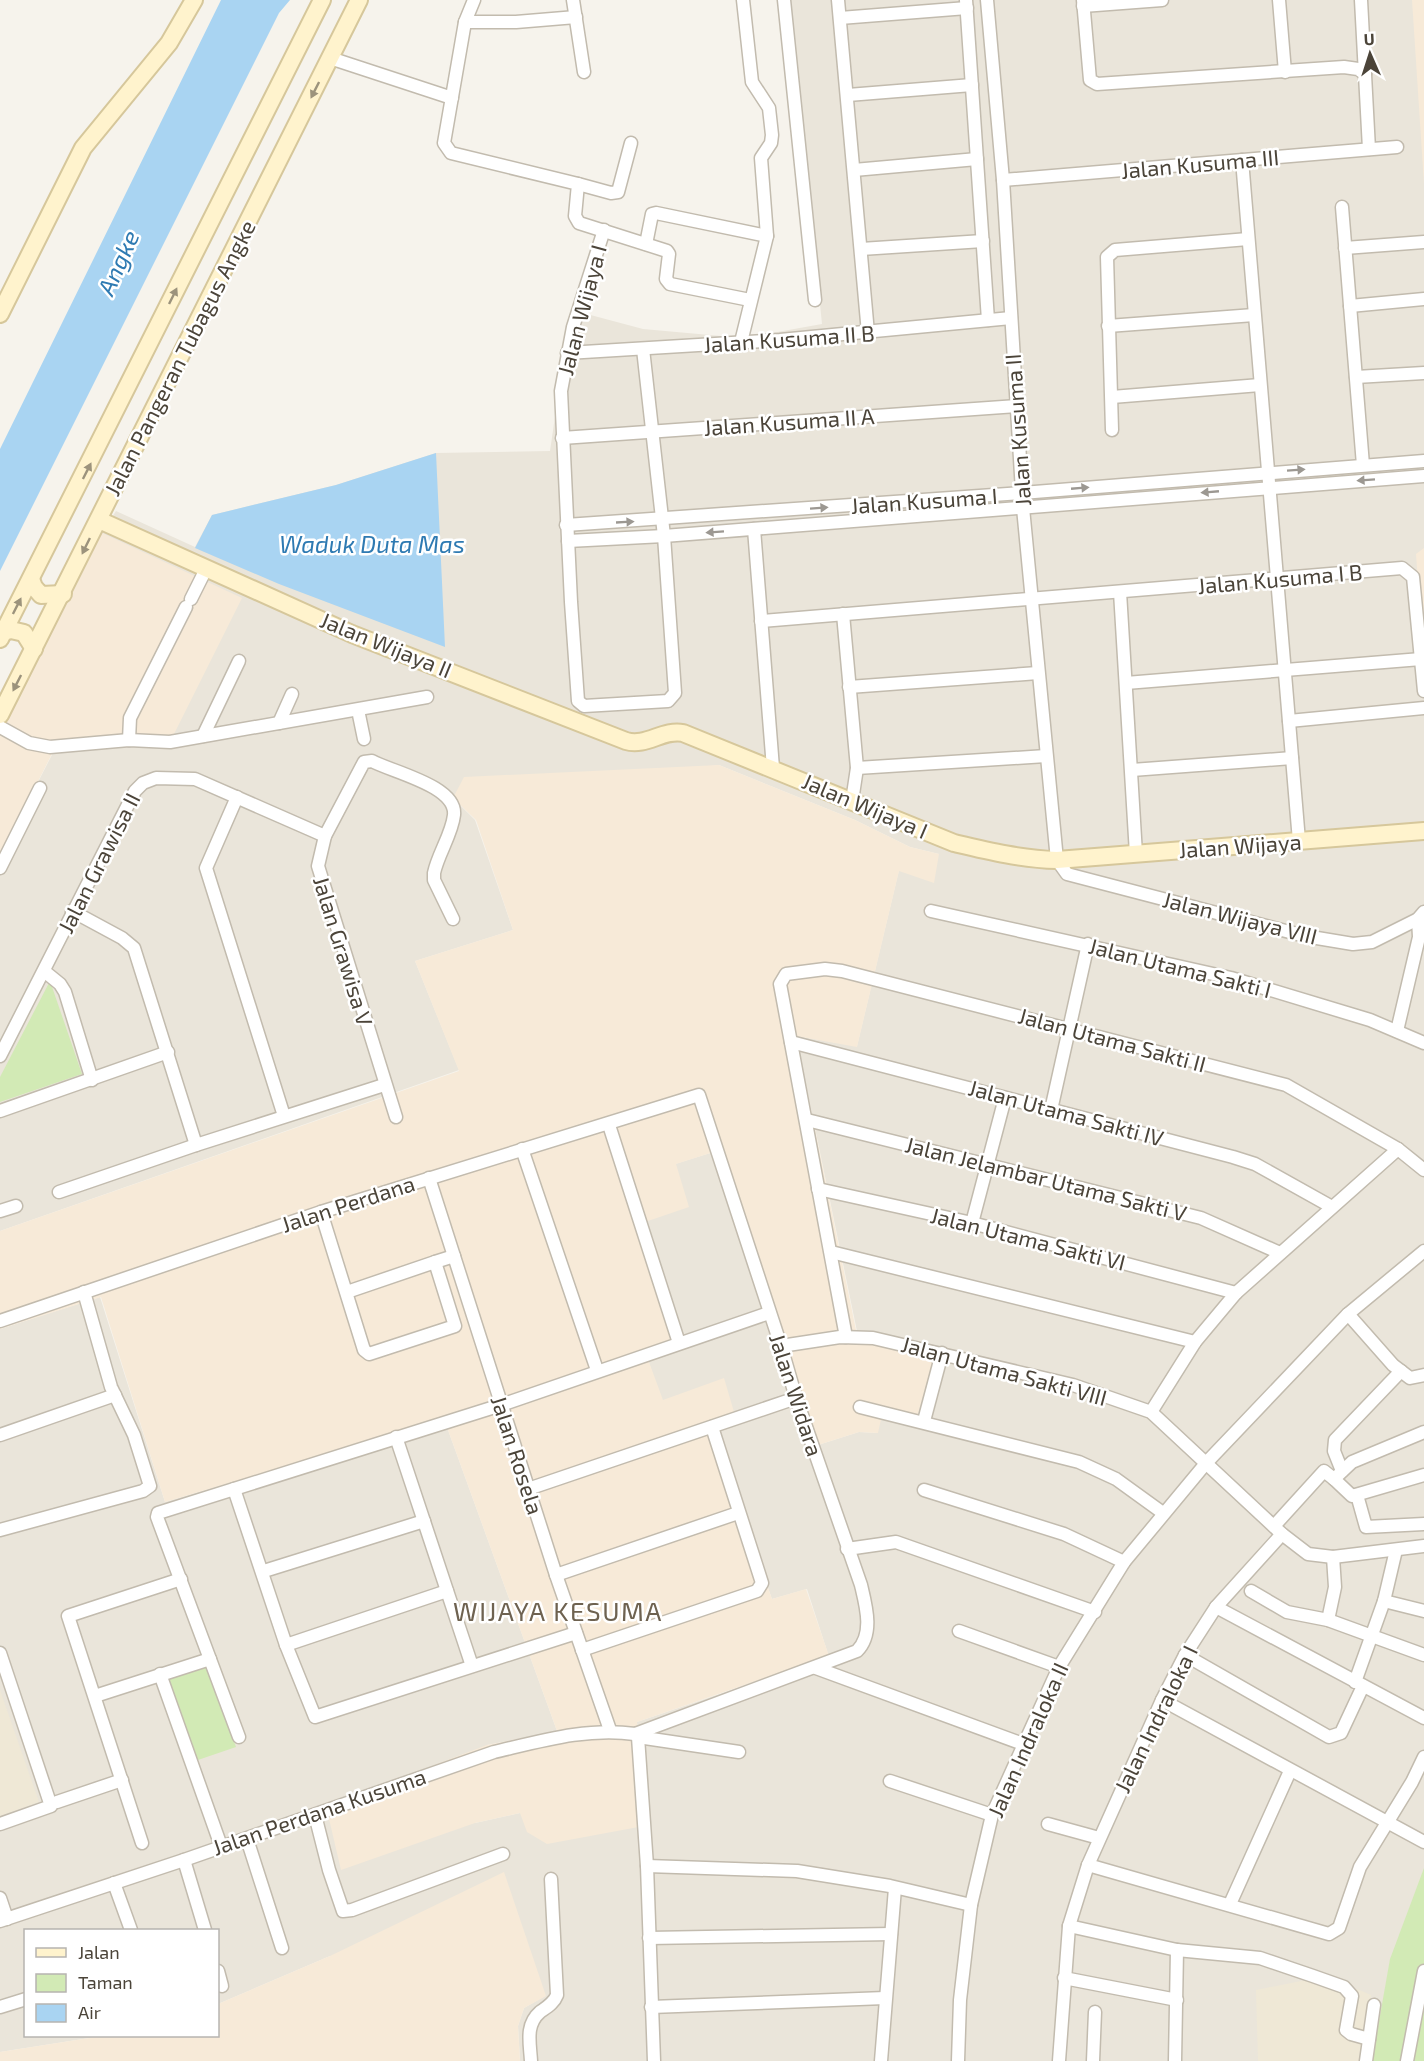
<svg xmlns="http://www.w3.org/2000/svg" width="1424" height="2061" font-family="'Exo 2',sans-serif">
<rect width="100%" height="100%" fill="#f6f3ec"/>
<path fill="#eae5da" d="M790 0H1424V2061H520L518 2026 524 2008 545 1996 330 1956 218 2004V1930H26V2036H102L0 2052V1329L100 1297 165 1502 444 1419 557 1731 487 1745 475 1823 520 1813 644 1826 637 1722 829 1657 807 1589 772 1599 710 1425 724 1379 662 1401 646 1354 645 1221 675 1164 723 1149 818 1445 859 1432 878 1433 796 1036 857 1046 899 870 939 854 910 847 855 820 719 765 453 798 475 820 513 930 415 961 459 1070 0 1231V856L56 747 102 533 116 511 195 547 212 515 336 485 436 453 550 451 558 396 583 313 643 329 743 338 822 324Z"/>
<g fill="#f7ead8">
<path d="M1412 0H1424V184Z"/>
<path d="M102 533 242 598 172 738 56 746 0 856V733Z"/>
<path d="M1424 548V669L1416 554Z"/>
<path d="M719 765 855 820 910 847 939 854 934 883 899 871 857 1047 796 1036 857 1335 935 1353 917 1417 882 1415 878 1433 859 1432 818 1445 723 1149 676 1164 689 1207 645 1222 685 1339 646 1354 663 1400 724 1378 734 1412 710 1425 772 1599 806 1589 829 1656 637 1722 644 1826 547 1844 527 1832 520 1813 475 1823 341 1870 326 1806 487 1745 557 1731 444 1419 165 1502 101 1297 0 1329V1231L459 1071 415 961 513 930 476 820 453 798 464 777Z"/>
<path d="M504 1872 546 1996 524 2008 518 2026 520 2061H0V2052L102 2036H218V2004L330 1956Z"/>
</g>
<g fill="#efe8d6">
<path d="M0 1690 39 1802 0 1816Z"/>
<path d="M1326 1976 1371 1995 1361 2061H1258L1256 1990Z"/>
</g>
<g fill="#d2eab5">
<path d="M50 981 82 1074 0 1102V1077Z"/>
<path d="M206 1663 236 1747 195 1761 165 1677Z"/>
<path d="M1424 1868V2061H1372L1390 1959Z"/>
</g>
<g fill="#a9d4f2">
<path d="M290 0 279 13 0 571V449L221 0Z"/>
<path d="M436 453 445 647 279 584 195 548 212 515 336 485Z"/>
</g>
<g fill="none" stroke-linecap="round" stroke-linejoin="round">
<defs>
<g id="street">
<path d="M474 0 465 22 444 143 451 153 578 184 575 216 579 223 667 251 669 254 666 279 670 284 750 300"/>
<path d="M573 0 584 72"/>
<path d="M784 0 815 300"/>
<path d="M838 0 868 333"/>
<path d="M966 0 988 320"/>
<path d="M987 0 1003 180 1023 508 1057 860 1067 874 1305 936 1353 944 1372 942 1418 919 1424 912"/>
<path d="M1083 0 1090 80 1097 84 1344 67 1358 69 1365 74"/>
<path d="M1279 0 1285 72"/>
<path d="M1361 0 1369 149"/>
<path d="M1083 6 1162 0"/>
<path d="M840 18 967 8"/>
<path d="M465 22H516L576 17"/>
<path d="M330 58 452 98"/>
<path d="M848 95 972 85"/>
<path d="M1242 160 1299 841"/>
<path d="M854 170 977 159"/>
<path d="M1003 180 1397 147"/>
<path d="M578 184 611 193 618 192 631 143"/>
<path d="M1342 207 1363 465"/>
<path d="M604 230 573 327 561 391 571 602 578 701 584 706 668 701 675 693 664 536 643 349"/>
<path d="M646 244 652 214 656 213 767 236"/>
<path d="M1345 248 1424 242"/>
<path d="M861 249 983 241"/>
<path d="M1350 306 1424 299"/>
<path d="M1108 326 1254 315"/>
<path d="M742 338 767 236 761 158 771 143 772 135 769 108 752 82 743 0"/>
<path d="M567 353 780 340 1011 318"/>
<path d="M1356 377 1424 373"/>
<path d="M1112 397 1260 385"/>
<path d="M1112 430 1107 257 1115 250 1248 239"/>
<path d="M562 438 1017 406"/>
<path d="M566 525 1022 493 1424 461"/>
<path d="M754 529 773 768"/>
<path d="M568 541 664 536 1424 476"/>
<path d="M1120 592 1136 854"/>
<path d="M191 599 206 569"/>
<path d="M843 614 857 768 852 801"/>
<path d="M761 621 1402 568 1413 577 1424 691"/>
<path d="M1126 683 1421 659"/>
<path d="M849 687 1038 673"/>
<path d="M358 710 364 739"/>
<path d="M1289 721 1424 708"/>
<path d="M279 723 292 694"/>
<path d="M0 727 29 743 50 747 129 740 170 742 427 697"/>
<path d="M203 736 239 661"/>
<path d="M129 740 130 718 186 607"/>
<path d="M857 768 1046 756"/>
<path d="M1132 770 1292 758"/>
<path d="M237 797 206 868 284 1116"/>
<path d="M0 868 40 788"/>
<path d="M72 911 122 938 134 948 196 1145"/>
<path d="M931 911 1231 978 1370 1020 1424 1043"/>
<path d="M44 971 60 984 65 992 92 1080"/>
<path d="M1397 1031 1419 937 1418 919"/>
<path d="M791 1042 1233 1157 1255 1164 1332 1207"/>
<path d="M0 1056 135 791 143 783 156 778 195 779 325 836"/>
<path d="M1051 1110 1088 944"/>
<path d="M0 1111 168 1052"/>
<path d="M396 1117 318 866 325 836 364 762 372 761C392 772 457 786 454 815 452 834 438 854 434 873V880L453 919"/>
<path d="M807 1120 1201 1218 1280 1253"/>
<path d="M609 1125 679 1343"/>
<path d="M522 1149 597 1370"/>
<path d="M429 1178 556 1575 610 1730"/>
<path d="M818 1189 972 1223 1236 1293"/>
<path d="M59 1192 196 1145 384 1085"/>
<path d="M0 1211 16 1206"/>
<path d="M321 1212 364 1350 369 1354 455 1326 435 1262 454 1256"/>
<path d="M972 1223 1005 1098"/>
<path d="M831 1252 1195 1342"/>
<path d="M347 1292 435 1262"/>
<path d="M1348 1314 1393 1365 1410 1378 1424 1375"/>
<path d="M0 1321 321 1212 699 1095 781 1346 796 1398 861 1585C866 1606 874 1634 857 1651L635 1734C588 1727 541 1741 494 1752L184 1860 0 1921"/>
<path d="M846 1337 780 984 786 974 825 969 842 971 1286 1085 1398 1149 1424 1170"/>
<path d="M781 1346 840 1337 873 1338 1073 1385 1151 1412 1282 1534 1308 1554 1333 1557 1424 1546"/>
<path d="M860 1407 1079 1462 1116 1479 1163 1513"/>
<path d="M1151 1412 1195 1342 1236 1293 1398 1149"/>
<path d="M924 1421 942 1353"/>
<path d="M0 1435 115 1395"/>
<path d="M396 1437 472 1666"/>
<path d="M1342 1471 1334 1451 1335 1440 1401 1371"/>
<path d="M1334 1479 1352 1496 1424 1475"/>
<path d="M234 1489 286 1645 315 1717 576 1633"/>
<path d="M528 1489 796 1398"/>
<path d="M924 1490 1064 1534 1124 1562"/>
<path d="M1357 1495 1366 1527 1424 1524"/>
<path d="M1274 1526 1324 1471 1334 1479 1352 1462 1424 1432"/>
<path d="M0 1530 143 1491 150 1486 134 1435 111 1387 84 1292"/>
<path d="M847 1549 896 1542 1095 1612"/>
<path d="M264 1571 424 1521"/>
<path d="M556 1575 738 1513"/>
<path d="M1251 1591 1287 1612 1328 1620 1424 1655"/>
<path d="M1384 1601 1424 1611"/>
<path d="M1216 1607 1424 1718"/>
<path d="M1328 1620 1335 1587 1333 1557"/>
<path d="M959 1631 1059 1667"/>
<path d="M286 1645 447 1591"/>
<path d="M582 1650 757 1591 762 1583 712 1427"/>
<path d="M0 1653 51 1806 0 1824"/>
<path d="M1185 1655 1329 1737 1341 1733 1363 1686"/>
<path d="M816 1668 1023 1744"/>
<path d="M160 1674 221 1846"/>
<path d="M1355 1682 1384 1601 1396 1550"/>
<path d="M95 1696 210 1659"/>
<path d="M1162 1700 1424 1842"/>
<path d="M635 1734 638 1737 647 1866 654 2061"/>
<path d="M239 1737 157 1517 158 1513 501 1405 769 1313"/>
<path d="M638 1737 739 1752"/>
<path d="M890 1781 992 1815"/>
<path d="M57 1802 122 1780"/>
<path d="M315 1815 329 1870 343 1911 352 1910 503 1854"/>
<path d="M1048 1824 1099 1838"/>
<path d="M247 1839 282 1948"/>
<path d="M142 1843 68 1616 181 1579"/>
<path d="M184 1860 205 1930"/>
<path d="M1088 1865 1329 1934 1339 1928 1360 1867 1412 1782 1424 1757"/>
<path d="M647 1866 797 1871 890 1886 971 1905"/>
<path d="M114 1883 131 1930"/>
<path d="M0 1898 7 1919"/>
<path d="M1230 1904 1290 1771"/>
<path d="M1069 1926 1177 1950 1260 1958 1313 1976 1344 1987 1352 1996 1346 2030 1351 2034 1369 2039"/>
<path d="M649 1938 891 1934"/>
<path d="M218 1971 222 1986"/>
<path d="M1064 1978 1177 2000"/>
<path d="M0 2007 26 1999"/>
<path d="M651 2007 885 1998"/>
<path d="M531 2061C530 2043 525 2025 540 2012 547 2007 554 2003 557 1995L551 1879"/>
<path d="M881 2061 895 1888"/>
<path d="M958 2061 960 2000 971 1905 992 1815 1059 1667 1124 1562 1207 1462 1348 1314 1424 1251"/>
<path d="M1059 2061 1069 1926 1088 1865 1162 1700 1185 1655 1216 1607 1282 1534"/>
<path d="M1093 2061 1095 2012"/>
<path d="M1175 2061 1177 1950"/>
<path d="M1366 2061 1374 2005"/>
<path d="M1407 2061 1424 1971"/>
</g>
<g id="secondary">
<path d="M0 314 83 148 169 43 194 0"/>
<path d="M99 520 352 634 626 741C646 747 663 729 683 733L954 843C988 851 1021 859 1057 860L1424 831"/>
<path d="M31 579 34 587 41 595 63 594"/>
<path d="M3 632 11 630 24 633 34 649"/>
<path d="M0 639 322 0"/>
<path d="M0 715 359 0"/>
</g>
</defs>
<use href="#street" stroke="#c2bbae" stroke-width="15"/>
<use href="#secondary" stroke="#d6c79b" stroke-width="20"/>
<use href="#street" stroke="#fff" stroke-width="12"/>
<use href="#secondary" stroke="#fff3cd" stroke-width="16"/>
</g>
<defs><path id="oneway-solid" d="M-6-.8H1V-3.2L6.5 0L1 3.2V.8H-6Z" transform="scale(1.5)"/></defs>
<g fill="#9c937c">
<use href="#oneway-solid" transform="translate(315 90) rotate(117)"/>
<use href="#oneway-solid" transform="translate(173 296) rotate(-64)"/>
<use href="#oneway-solid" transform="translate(87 471) rotate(-63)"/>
<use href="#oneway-solid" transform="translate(86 546) rotate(116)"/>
<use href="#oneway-solid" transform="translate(17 606) rotate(-63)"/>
<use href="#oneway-solid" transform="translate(17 683) rotate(117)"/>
</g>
<g fill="#9c9892">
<use href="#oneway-solid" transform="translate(1296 470) rotate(-4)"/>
<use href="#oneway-solid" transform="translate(1366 480) rotate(176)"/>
<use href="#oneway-solid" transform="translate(1080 488) rotate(-5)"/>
<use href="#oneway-solid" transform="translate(1210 492) rotate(175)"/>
<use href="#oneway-solid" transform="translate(819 508) rotate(-4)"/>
<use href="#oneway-solid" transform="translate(625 522) rotate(-3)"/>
<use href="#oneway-solid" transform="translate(715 532) rotate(176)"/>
</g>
<g text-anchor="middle" stroke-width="5" stroke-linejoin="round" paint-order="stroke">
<g font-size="22" fill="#4b4439" stroke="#fff">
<text transform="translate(1200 164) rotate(-5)" y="8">Jalan Kusuma III</text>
<text transform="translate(582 310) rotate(-75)" y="8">Jalan Wijaya I</text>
<text transform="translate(789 339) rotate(-4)" y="8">Jalan Kusuma II B</text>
<text transform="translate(180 358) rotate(-63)" y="8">Jalan Pangeran Tubagus Angke</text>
<text transform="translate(789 422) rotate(-4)" y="8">Jalan Kusuma II A</text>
<text transform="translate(1018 430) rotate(-94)" y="8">Jalan Kusuma II</text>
<text transform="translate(924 501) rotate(-4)" y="8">Jalan Kusuma I</text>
<text transform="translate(1280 579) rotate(-5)" y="8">Jalan Kusuma I B</text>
<text transform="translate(386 645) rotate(22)" y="8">Jalan Wijaya II</text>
<text transform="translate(865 806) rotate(23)" y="8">Jalan Wijaya I</text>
<text transform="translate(1240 846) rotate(-4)" y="8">Jalan Wijaya</text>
<text transform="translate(99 863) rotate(-63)" y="8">Jalan Grawisa II</text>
<text transform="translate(1240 918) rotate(14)" y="8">Jalan Wijaya VIII</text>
<text transform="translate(343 951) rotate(73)" y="8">Jalan Grawisa V</text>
<text transform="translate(1180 968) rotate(14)" y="8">Jalan Utama Sakti I</text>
<text transform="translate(1112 1040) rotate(15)" y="8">Jalan Utama Sakti II</text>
<text transform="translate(1066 1113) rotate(15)" y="8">Jalan Utama Sakti IV</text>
<text transform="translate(1046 1179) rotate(14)" y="8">Jalan Jelambar Utama Sakti V</text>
<text transform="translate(348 1204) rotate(-18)" y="8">Jalan Perdana</text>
<text transform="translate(1028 1239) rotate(14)" y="8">Jalan Utama Sakti VI</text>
<text transform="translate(1004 1371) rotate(15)" y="8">Jalan Utama Sakti VIII</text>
<text transform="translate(796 1395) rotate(72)" y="8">Jalan Widara</text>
<text transform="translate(517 1455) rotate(72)" y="8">Jalan Rosela</text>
<text transform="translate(1156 1719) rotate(-64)" y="8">Jalan Indraloka I</text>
<text transform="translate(1028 1740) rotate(-66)" y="8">Jalan Indraloka II</text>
<text transform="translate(319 1812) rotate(-19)" y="8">Jalan Perdana Kusuma</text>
</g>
<g font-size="24" font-style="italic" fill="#2e7ab2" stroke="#fff">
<text transform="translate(119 263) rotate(-66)" y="8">Angke</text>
<text x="372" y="553">Waduk Duta Mas</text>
</g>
<g font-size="26" letter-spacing="1.5" fill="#6e6250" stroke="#fff">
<text x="558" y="1621">WIJAYA KESUMA</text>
</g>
</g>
<rect x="24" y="1929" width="195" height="108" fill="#ffffff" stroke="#b7b4b0" stroke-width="1.5"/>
<rect x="36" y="1948" width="30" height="9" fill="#fff3cd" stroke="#b7b4b0" stroke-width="1.5"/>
<text x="78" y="1959" font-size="18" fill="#4b4439">Jalan</text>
<rect x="36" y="1974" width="30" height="18" fill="#d2eab5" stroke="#b7b4b0" stroke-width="1.5"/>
<text x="78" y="1989" font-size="18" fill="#4b4439">Taman</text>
<rect x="36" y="2004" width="30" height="18" fill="#a9d4f2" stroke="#b7b4b0" stroke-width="1.5"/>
<text x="78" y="2019" font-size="18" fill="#4b4439">Air</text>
<g transform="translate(1370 54) rotate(357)" stroke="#ffffff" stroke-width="4.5" paint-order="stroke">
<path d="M0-4.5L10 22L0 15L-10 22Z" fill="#4b4439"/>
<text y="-9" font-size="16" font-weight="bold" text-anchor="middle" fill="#4b4439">U</text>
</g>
</svg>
